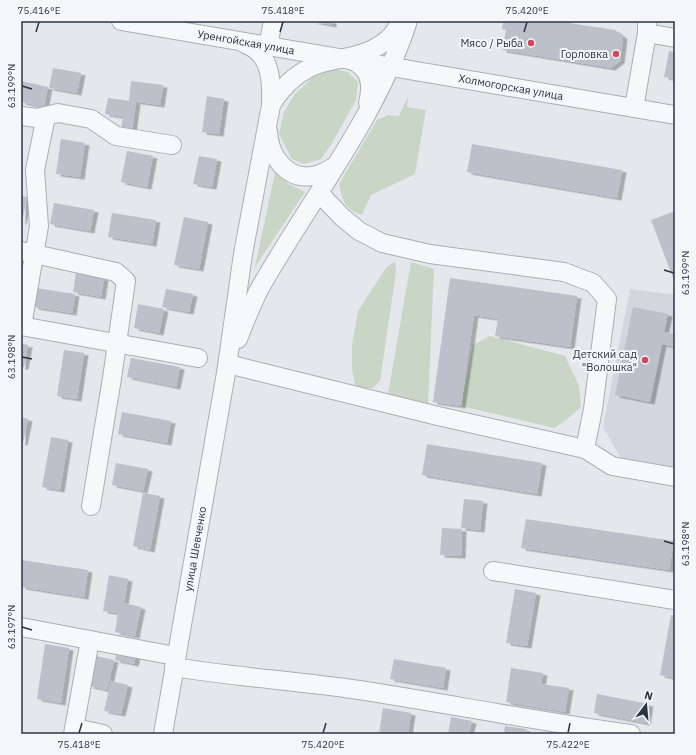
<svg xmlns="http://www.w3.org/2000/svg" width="696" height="755" font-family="'IBM Plex Sans',sans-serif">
<defs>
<filter id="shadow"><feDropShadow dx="4.5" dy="2.5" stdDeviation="0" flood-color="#0004"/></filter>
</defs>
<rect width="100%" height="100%" fill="#e4e7ec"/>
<path fill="#d2d6de" d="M630 289 669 294 675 293V467L621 458 603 427Z"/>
<g fill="#c9d6c5">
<path d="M334 69 348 72 358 82 356 100 332 143 321 159 304 164 292 159 279 134 284 112 295 94 313 77Z"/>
<path d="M408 96 407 107 426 110 415 174 371 195 362 215C344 209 343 201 339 184L377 120 388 115 399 116Z"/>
<path d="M275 173 287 183 305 192 255 267Z"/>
<path d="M395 261 396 272 380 381 373 388H356L352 370V344L358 311 386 268Z"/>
<path d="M411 262 434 269 428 405 388 394Z"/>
<path d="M490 336 565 356 579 386 581 407 565 421 554 428 461 406 473 345Z"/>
</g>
<g fill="#bbc0ca" filter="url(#shadow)">
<path d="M311 21H332V25Z"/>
<path d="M503 21H556L615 30 623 37 620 61 611 68 502 50 506 30 502 29Z"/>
<path d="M669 51 675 52V79L664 77Z"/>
<path d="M53 68 81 73 77 93 49 88Z"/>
<path d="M21 81 48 87 44 107 21 102Z"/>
<path d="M131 81 163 85 160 105 131 101 136 102 132 131 121 129 123 117 105 114 108 98 129 101Z"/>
<path d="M207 96 224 99 219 134 202 132Z"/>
<path d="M61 139 85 143 80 177 56 174Z"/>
<path d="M472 144 622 170 617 198 467 172Z"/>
<path d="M127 151 153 156 147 187 121 182Z"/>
<path d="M199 156 217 159 212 187 193 184Z"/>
<path d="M21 196 27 197 22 222H21Z"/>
<path d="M54 203 94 210 90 231 50 224Z"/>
<path d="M675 211V283L651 220Z"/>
<path d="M112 213 156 220 152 244 108 237Z"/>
<path d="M184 217 208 222 199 269 174 265Z"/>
<path d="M76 273 104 278 101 297 73 292Z"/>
<path d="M450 278 577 296 570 347 495 336 498 319 474 315 461 406 433 402Z"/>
<path d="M36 288 75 294 72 313 34 307Z"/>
<path d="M166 289 193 294 189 312 162 307Z"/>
<path d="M138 304 164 309 159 333 134 328Z"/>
<path d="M633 307 668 314 664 332 675 334V347L662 344 650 402 615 395Z"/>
<path d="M21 344 28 345 24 367H21Z"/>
<path d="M64 350 84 353 77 399 57 396Z"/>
<path d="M131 358 180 367 176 387 127 377Z"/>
<path d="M122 412 171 421 167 443 118 434Z"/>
<path d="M21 417 28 419 23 443H21Z"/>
<path d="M51 437 68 440 60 490 42 487Z"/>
<path d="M427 444 542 463 537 494 422 475Z"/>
<path d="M116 463 148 469 143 491 112 485Z"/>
<path d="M143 493 160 496 150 550 133 546Z"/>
<path d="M464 499 483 501 480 530 461 528Z"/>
<path d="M526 519 674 541 669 570 521 548Z"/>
<path d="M442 528 462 529 461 556 440 555Z"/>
<path d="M21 560 88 570 84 597 21 587Z"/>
<path d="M109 575 128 579 124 603 141 607 135 636 115 632 118 613 103 611Z"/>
<path d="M515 589 536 593 527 646 506 643Z"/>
<path d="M671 615 675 616V678L660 675Z"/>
<path d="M45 644 69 648 61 703 37 699Z"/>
<path d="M118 647 137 652 134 664 115 660Z"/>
<path d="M96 656 114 660 107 690 89 686Z"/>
<path d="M394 659 446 668 443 688 390 679Z"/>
<path d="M511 668 543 673 541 684 569 688 565 712 506 702Z"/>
<path d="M111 681 128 685 121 714 104 711Z"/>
<path d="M597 694 649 704 646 723 594 713Z"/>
<path d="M383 708 411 713 408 734H379Z"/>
<path d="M451 717 472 721 469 734H448Z"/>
<path d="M505 726 526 729 525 734H504Z"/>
</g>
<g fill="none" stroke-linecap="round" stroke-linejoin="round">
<defs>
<g id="minor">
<path d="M121 21 675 115"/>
<path d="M647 33 675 38"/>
<path d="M245 44C271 53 272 81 271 105"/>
<path d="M268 46 273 21"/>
<path d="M349 59C370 67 373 83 368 103"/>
<path d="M634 108 647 33V21"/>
<path d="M21 116 37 118 58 113 91 119 116 136 172 145"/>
<path d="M268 131C269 155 286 180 312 176 321 175 328 170 335 166"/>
<path d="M319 193 342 217 359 231 382 243 430 254 564 272 593 283 607 299 593 409 585 449 612 466 675 477"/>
<path d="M21 251 116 272 126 281 112 378 91 506"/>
<path d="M21 326 198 358"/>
<path d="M22 326 39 226 35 170 46 116"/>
<path d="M238 339C246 319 253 299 264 281 312 198 377 115 407 24"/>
<path d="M228 364 438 416 585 449"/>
<path d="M493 571 675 600"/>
<path d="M21 627 175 656"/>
<path d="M174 667C235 677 298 681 359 690 450 704 540 722 631 734"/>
<path d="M75 728 103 734"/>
<path d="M73 734 90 640"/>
<path d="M163 734 226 373 243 254 271 105C283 85 299 70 322 63 345 57 374 55 391 36 395 32 398 26 401 21"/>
</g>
</defs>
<use href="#minor" stroke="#a9aeb7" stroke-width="20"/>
<use href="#minor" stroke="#f7f8fa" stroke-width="18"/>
</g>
<path fill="none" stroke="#2b3445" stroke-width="1.5" d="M36 32 39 22M280 32 283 22M524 32 527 22M22 86 32 89M664 270 674 273M22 357 32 359M664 541 674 544M22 627 32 630M79 733 82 723M323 733 326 723M568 733 570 723"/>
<g fill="#d1495b" stroke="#f4f6f9" stroke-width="1.5">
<circle cx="531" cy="43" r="4"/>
<circle cx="616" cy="54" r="4"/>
<circle cx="645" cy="360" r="4"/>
</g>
<g text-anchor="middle" stroke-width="4" stroke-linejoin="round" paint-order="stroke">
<g font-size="11" fill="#2b3445" stroke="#f4f6f9">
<text transform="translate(246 42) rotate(10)" y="4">Уренгойская улица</text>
<text transform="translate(511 87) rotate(10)" y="4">Холмогорская улица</text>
<text transform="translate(195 549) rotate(-80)" y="4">улица Шевченко</text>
</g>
<g font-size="11" fill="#2b3445" stroke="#f4f6f9" text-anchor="end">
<text x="523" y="47">Мясо / Рыба</text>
<text x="608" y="58">Горловка</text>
<text x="637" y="358">Детский сад<tspan x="637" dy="13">"Волошка"</tspan></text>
</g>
</g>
<rect width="696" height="755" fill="none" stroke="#f4f6f9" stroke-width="44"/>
<g transform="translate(646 705) rotate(16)" stroke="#f4f6f9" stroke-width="3" paint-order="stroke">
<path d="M0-3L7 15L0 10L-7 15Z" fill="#2b3445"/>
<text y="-6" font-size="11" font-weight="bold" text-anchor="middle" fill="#2b3445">N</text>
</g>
<rect x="22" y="22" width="652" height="711" fill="none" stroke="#2b3445" stroke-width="1.5"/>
<g font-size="10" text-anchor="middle" fill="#2b3445">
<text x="39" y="14">75.416°E</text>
<text x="283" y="14">75.418°E</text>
<text x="527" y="14">75.420°E</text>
<text transform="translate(11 86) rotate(-90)" y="4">63.199°N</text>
<text transform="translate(685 273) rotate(-90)" y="4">63.199°N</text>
<text transform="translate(11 357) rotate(-90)" y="4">63.198°N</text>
<text transform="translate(685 544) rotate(-90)" y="4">63.198°N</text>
<text transform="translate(11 627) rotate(-90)" y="4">63.197°N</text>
<text x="79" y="748">75.418°E</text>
<text x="323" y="748">75.420°E</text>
<text x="568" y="748">75.422°E</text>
</g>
</svg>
